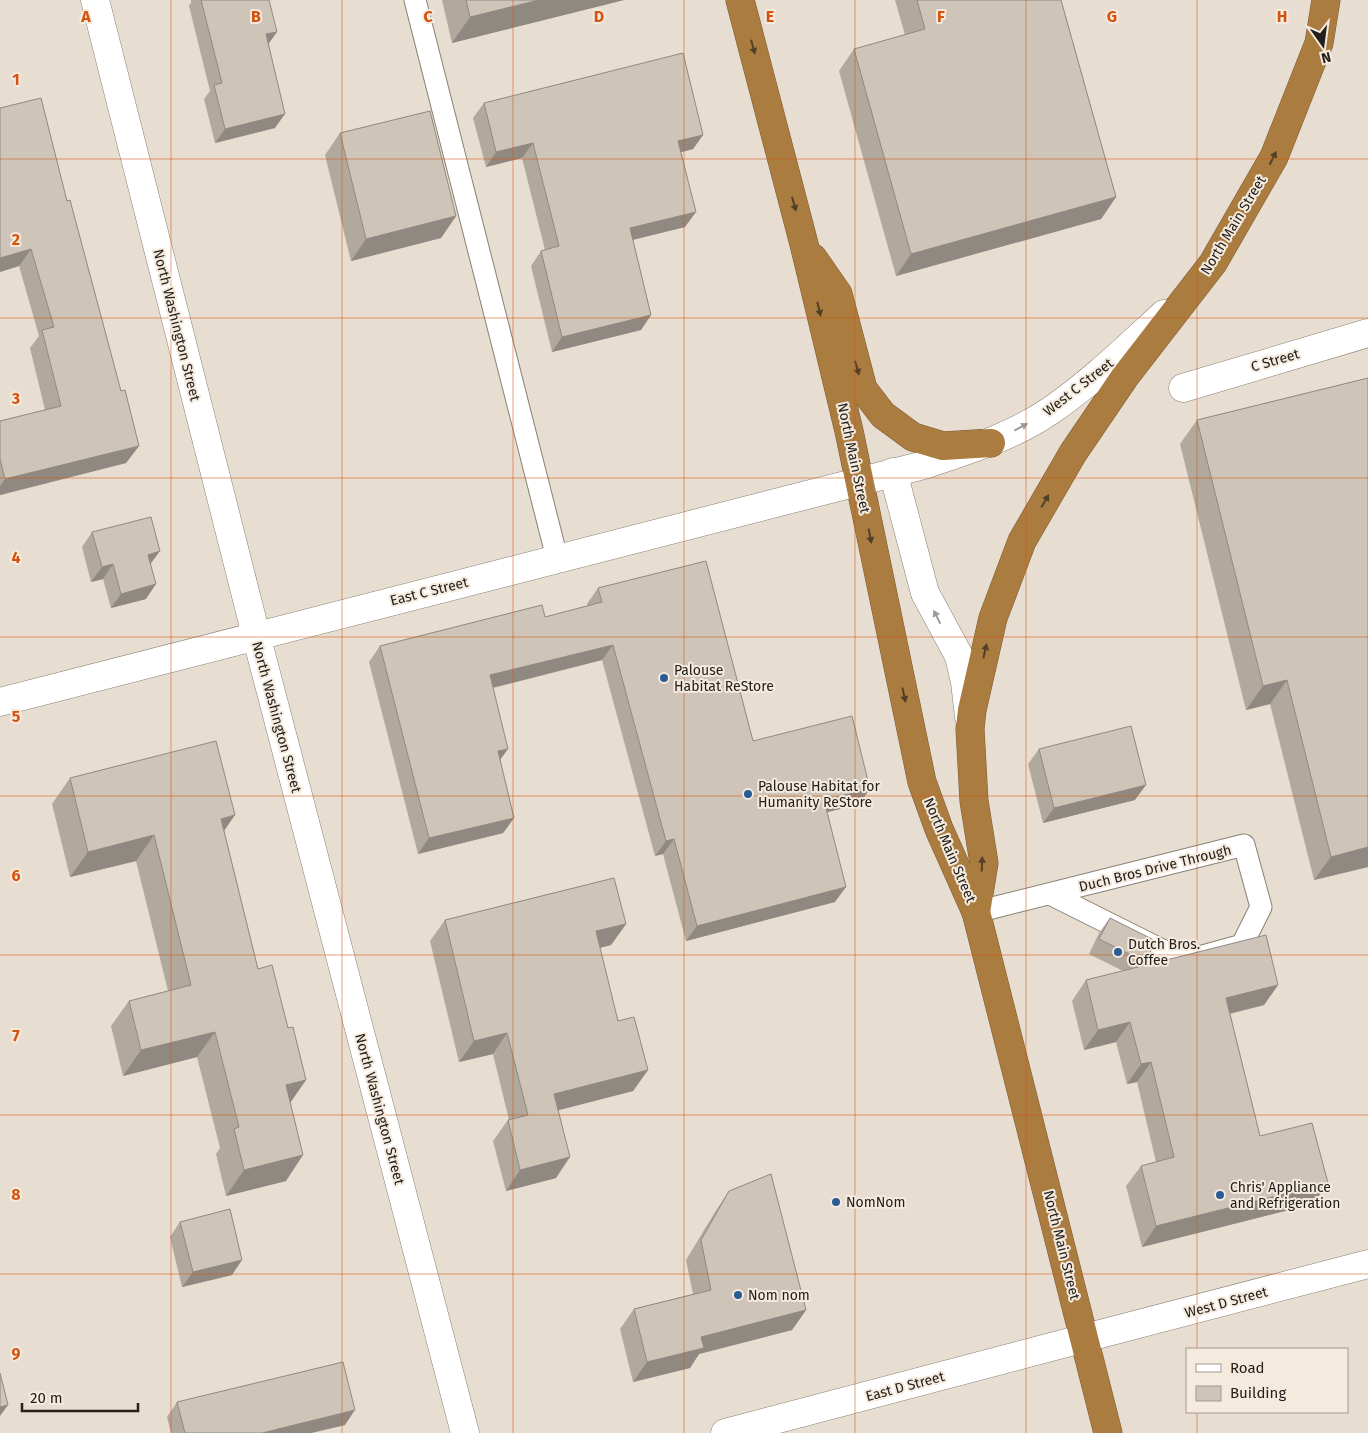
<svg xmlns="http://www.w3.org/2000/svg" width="1368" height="1433" font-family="'Fira Sans',sans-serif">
<rect width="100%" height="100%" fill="#e8ddd1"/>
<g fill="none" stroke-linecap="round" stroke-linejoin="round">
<defs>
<g id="lane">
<path d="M415 0 557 558"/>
<path d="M976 912 1244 845 1261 907 1242 945 1184 961 1050 894"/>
</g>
<g id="street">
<path d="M95 0 256 635 465 1433"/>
<path d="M1183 388 1368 333"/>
<path d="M893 472 925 593 959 656 965 682 969 717"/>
<path d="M0 702 924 465C968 450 1012 437 1050 411 1091 383 1128 347 1164 314"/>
<path d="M1085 1338 1368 1264"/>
</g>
<path id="secondary" d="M725 1433 1085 1338"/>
<g id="highway">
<path d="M740 0 804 244 849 431 922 782 939 829 976 912 1108 1433"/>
<path d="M813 258 838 294 863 389 883 415 913 437 943 446 991 443"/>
<path d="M976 912 984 863 974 801 970 729 972 710 993 618 1022 541 1073 453 1124 378 1213 263 1274 157 1319 43 1326 0"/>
</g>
</defs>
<use href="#lane" stroke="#898074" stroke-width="23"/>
<use href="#street" stroke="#898074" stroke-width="29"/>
<use href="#secondary" stroke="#898074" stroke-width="29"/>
<use href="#highway" stroke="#7b5c33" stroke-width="29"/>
<use href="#lane" stroke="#fff" stroke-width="21"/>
<use href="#street" stroke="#fff" stroke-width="28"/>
<use href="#secondary" stroke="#fff" stroke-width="28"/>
<use href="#highway" stroke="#aa7c40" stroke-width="28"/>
</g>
<g fill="#b1a99e">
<path d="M191 0H269V43L275 128 215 143 204 99 210 91 189 6 191 3Z"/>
<path d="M442 0H624L452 43Z"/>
<path d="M895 0H1061L1116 197 1101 219 896 276 839 71 854 49 905 35Z"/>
<path d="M484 103 703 135 693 149 681 152 685 227 633 240 651 315 641 330 552 352 531 266 541 251 545 250 522 158 486 167 473 118Z"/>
<path d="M340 133 456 216 441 238 351 261 325 155Z"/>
<path d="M67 201 121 391 139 446 126 463 0 495V421L45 410 30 348 39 336 19 266 0 272Z"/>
<path d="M1368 378V867L1314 880 1270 704 1246 710 1180 444 1197 420Z"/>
<path d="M92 532 151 564 146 599 111 608 103 579 91 582 82 547Z"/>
<path d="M598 588 753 741 859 804 827 812 835 902 686 941 663 854 655 856 602 660 493 688 500 760 514 818 503 833 418 854 369 662 380 646 545 617 588 606 587 604Z"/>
<path d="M1039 749 1135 800 1043 823 1028 764Z"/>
<path d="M70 778 224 831 258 969 288 1028 306 1080 290 1102 286 1181 226 1196 216 1154 220 1148 197 1057 123 1076 111 1026 129 1001 168 991 136 861 70 877 52 804Z"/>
<path d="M1110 918 1145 962 1142 966 1278 985 1264 1005 1230 1014 1260 1136 1328 1183 1313 1204 1142 1247 1126 1186 1141 1166 1156 1162 1137 1082 1127 1084 1116 1042 1084 1050 1072 1001 1086 980 1123 971 1089 954 1099 933Z"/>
<path d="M445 920 626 924 611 945 600 948 618 1021 648 1070 633 1091 558 1110 556 1178 506 1191 493 1141 508 1120H509L493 1054 459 1062 430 941Z"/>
<path d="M729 1191 806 1310 792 1330 699 1354 690 1368 633 1382 620 1329 634 1309 693 1294 686 1260 715 1212Z"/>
<path d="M180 1222 232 1275 182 1287 170 1237Z"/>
<path d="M177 1402 345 1425 311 1433H171L167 1417Z"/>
</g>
<g fill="#908981">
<path d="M539 0H624L452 43 470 17Z"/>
<path d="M277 32 267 46 266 34Z"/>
<path d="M285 114 275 128 215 143 225 129Z"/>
<path d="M703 135 693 149 667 156 678 141Z"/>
<path d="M533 143 522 158 486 167 496 152Z"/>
<path d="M1116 197 1101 219 896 276 911 254Z"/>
<path d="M696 212 685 227 619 243 630 228Z"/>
<path d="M456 216 441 238 351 261 366 239Z"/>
<path d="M31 249 19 266 0 272V258Z"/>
<path d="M651 315 641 330 552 352 562 337Z"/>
<path d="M139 446 126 463 0 495V486L5 479Z"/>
<path d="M160 551 149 566 148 555Z"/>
<path d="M113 564 103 579 91 582 102 567Z"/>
<path d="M156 584 146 599 111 608 121 594Z"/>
<path d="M613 645 602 660 479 691 490 675Z"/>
<path d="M1287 680 1270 704 1246 710 1263 686Z"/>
<path d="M508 749 497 764 498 751Z"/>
<path d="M1146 785 1135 800 1043 823 1054 808Z"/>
<path d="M870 789 859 804 813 816 824 800Z"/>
<path d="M235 815 217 841 221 819Z"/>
<path d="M514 818 503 833 418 854 429 838Z"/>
<path d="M154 835 136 861 70 877 88 852Z"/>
<path d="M674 839 663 854 655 856 666 841Z"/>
<path d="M1368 847V867L1314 880 1331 857Z"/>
<path d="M846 887 835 902 686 941 697 926Z"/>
<path d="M626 924 611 945 582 952 596 931Z"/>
<path d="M1278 985 1264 1005 1211 1018 1226 998Z"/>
<path d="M1130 1022 1116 1042 1084 1050 1098 1030Z"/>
<path d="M215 1032 197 1057 123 1076 141 1050Z"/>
<path d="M507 1033 493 1054 459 1062 474 1041Z"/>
<path d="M1151 1062 1137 1082 1127 1084 1141 1064Z"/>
<path d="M648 1070 633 1091 540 1115 554 1094Z"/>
<path d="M306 1080 288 1106 286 1085Z"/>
<path d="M303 1155 286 1181 226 1196 244 1170Z"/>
<path d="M570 1157 556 1178 506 1191 520 1170Z"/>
<path d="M1328 1183 1313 1204 1142 1247 1156 1226Z"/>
<path d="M242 1260 232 1275 182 1287 193 1272Z"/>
<path d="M806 1310 792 1330 699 1354 690 1368 633 1382 647 1362 701 1337Z"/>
<path d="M8 1405 0 1416V1407Z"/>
<path d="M355 1410 345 1425 311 1433H262Z"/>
</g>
<g fill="#cec4b8" stroke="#908981">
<path d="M201 0H269L277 32 266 34 285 114 225 129 214 85 222 83Z"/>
<path d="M466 0H539L470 17Z"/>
<path d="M917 0H1061L1116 197 911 254 854 49 925 29Z"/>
<path d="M683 53 703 135 678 141 696 212 630 228 651 315 562 337 541 251 559 246 533 143 496 152 484 103Z"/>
<path d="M41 98 67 201 70 200 121 391 125 390 139 446 5 479 0 459V421L61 406 42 330 54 327 31 249 0 258V108Z"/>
<path d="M430 111 456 216 366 239 340 133Z"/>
<path d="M1368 378V847L1331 857 1287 680 1263 686 1197 420Z"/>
<path d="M151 517 160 551 148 555 156 584 121 594 113 564 102 567 92 532Z"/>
<path d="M706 561 753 741 852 716 870 789 824 800 846 887 697 926 674 839 666 841 613 645 490 675 508 749 498 751 514 818 429 838 380 646 542 605 545 617 602 602 598 588Z"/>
<path d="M1131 726 1146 785 1054 808 1039 749Z"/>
<path d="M216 741 235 815 221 819 258 969 272 965 288 1028 293 1027 306 1080 286 1085 303 1155 244 1170 234 1129 239 1127 215 1032 141 1050 129 1001 191 985 154 835 88 852 70 778Z"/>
<path d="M614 878 626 924 596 931 618 1021 634 1017 648 1070 554 1094 570 1157 520 1170 508 1120 528 1115 507 1033 474 1041 445 920Z"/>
<path d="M1110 918 1156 941 1145 962 1099 939Z"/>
<path d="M1266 935 1278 985 1226 998 1260 1136 1312 1123 1328 1183 1156 1226 1141 1166 1174 1157 1151 1062 1141 1064 1130 1022 1098 1030 1086 980Z"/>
<path d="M771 1174 806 1310 701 1337 704 1348 647 1362 634 1309 711 1290 701 1240 729 1191Z"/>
<path d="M230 1209 242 1260 193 1272 180 1222Z"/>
<path d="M343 1362 355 1410 262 1433H185L177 1402Z"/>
<path d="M0 1373 8 1405 0 1407Z"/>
</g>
<defs><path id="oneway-solid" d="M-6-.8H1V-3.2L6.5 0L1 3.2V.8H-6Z" transform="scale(1.25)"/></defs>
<g fill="#524028">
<use href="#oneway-solid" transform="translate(753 47) rotate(75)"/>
<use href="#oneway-solid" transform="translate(1273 158) rotate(-64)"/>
<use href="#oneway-solid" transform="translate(794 204) rotate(75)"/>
<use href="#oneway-solid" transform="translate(819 309) rotate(77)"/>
<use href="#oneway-solid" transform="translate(857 368) rotate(74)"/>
<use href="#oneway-solid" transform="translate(1045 501) rotate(-60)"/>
<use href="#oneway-solid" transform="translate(870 536) rotate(79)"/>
<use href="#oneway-solid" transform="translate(985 651) rotate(-77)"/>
<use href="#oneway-solid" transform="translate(904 695) rotate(78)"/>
<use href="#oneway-solid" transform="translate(982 864) rotate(-88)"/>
</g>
<g fill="#9c9b98">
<use href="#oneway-solid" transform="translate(1021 427) rotate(-28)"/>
<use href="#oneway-solid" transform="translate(937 617) rotate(-117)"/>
</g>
<path fill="none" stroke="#d4530e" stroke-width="1" stroke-opacity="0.55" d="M171 0V1433M342 0V1433M513 0V1433M684 0V1433M855 0V1433M1026 0V1433M1197 0V1349M0 159H1368M0 318H1368M0 478H1368M0 637H1368M0 796H1368M0 955H1368M0 1115H1368M0 1274H1368M1197 1412V1433"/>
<g fill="#275c95" stroke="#f5eade" stroke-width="2">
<circle cx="664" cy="678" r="5"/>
<circle cx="748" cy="794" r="5"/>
<circle cx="1118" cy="952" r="5"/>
<circle cx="1220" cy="1195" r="5"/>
<circle cx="836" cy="1202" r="5"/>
<circle cx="738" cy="1295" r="5"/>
</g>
<g text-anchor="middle" stroke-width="4" stroke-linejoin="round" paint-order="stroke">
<g font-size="14" fill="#23201b" stroke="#f5eade">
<text transform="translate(1233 225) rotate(-59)" y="5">North Main Street</text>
<text transform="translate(177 325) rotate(76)" y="5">North Washington Street</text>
<text transform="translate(1275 360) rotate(-16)" y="5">C Street</text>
<text transform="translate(1078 387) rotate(-38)" y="5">West C Street</text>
<text transform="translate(854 458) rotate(78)" y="5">North Main Street</text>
<text transform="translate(429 591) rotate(-14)" y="5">East C Street</text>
<text transform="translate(277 717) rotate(75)" y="5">North Washington Street</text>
<text transform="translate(950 850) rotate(67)" y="5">North Main Street</text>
<text transform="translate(1155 868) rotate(-14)" y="5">Duch Bros Drive Through</text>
<text transform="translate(380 1109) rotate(75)" y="5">North Washington Street</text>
<text transform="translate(1062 1245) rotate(76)" y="5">North Main Street</text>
<text transform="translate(1226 1302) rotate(-15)" y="5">West D Street</text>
<text transform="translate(905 1386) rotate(-15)" y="5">East D Street</text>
</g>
<g font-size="14" fill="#23201b" stroke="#f5eade" text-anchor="start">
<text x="674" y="675">Palouse<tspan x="674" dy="16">Habitat ReStore</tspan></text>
<text x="758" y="791">Palouse Habitat for<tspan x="758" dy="16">Humanity ReStore</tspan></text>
<text x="1128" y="949">Dutch Bros.<tspan x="1128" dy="16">Coffee</tspan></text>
<text x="1230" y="1192">Chris' Appliance<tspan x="1230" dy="16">and Refrigeration</tspan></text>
<text x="846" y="1207">NomNom</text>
<text x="748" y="1300">Nom nom</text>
</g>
</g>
<g font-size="16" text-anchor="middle" font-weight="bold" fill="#d4530e" stroke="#f5eade" stroke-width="4" stroke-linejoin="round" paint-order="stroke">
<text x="86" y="22">A</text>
<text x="256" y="22">B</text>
<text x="428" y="22">C</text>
<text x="599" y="22">D</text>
<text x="770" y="22">E</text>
<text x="941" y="22">F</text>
<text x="1112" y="22">G</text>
<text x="1282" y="22">H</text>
<text x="16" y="85">1</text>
<text x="16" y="245">2</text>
<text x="16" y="404">3</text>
<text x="16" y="563">4</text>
<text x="16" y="722">5</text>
<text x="16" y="881">6</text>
<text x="16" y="1041">7</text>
<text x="16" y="1200">8</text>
<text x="16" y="1359">9</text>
</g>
<rect x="1186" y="1348" width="162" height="65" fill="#f5eade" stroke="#a19990"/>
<rect x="1196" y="1364" width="25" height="8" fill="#ffffff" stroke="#a19990"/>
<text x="1230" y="1373" font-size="15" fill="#23201b">Road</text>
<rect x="1196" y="1386" width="25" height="15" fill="#cec4b8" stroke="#a19990"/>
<text x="1230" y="1398" font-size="15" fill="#23201b">Building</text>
<g transform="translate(1323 45) rotate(166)" stroke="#f5eade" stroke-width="4" paint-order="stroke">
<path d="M0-4L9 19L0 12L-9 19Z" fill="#23201b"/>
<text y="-8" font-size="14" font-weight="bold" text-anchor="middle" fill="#23201b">N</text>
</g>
<path d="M22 1403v8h116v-8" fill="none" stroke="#23201b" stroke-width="2.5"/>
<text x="30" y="1403" font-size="15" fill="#23201b" stroke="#f5eade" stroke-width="4" paint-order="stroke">20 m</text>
</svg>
